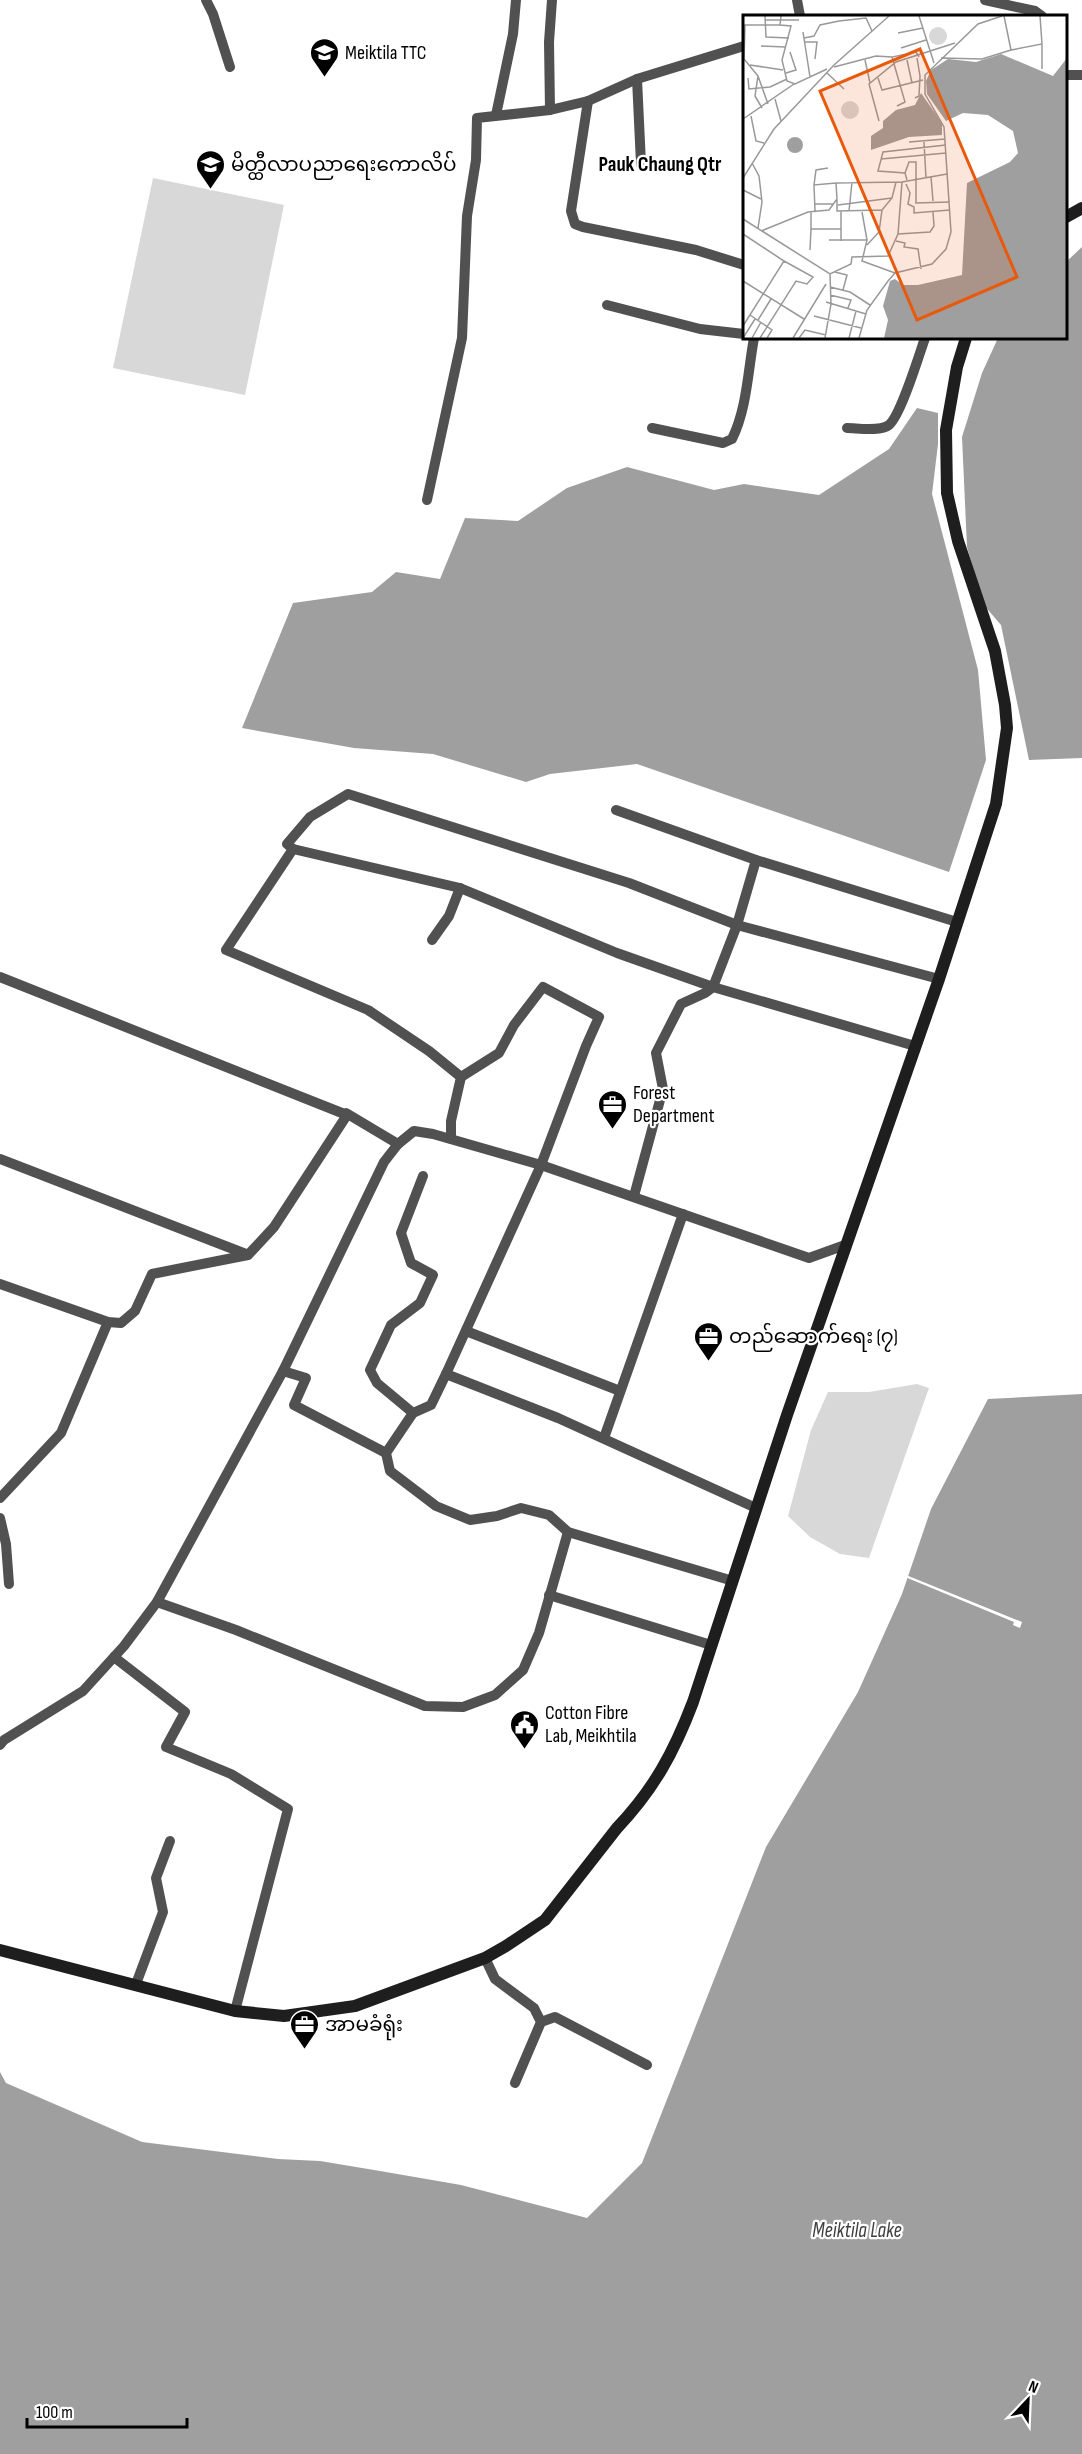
<svg xmlns="http://www.w3.org/2000/svg" width="1082" height="2454" font-family="'Sofia Sans Condensed','Noto Sans Myanmar',sans-serif">
<rect width="100%" height="100%" fill="#fff"/>
<g fill="#d8d8d8">
<path d="M153 178 284 205 245 395 113 368Z"/>
<path d="M917 1384 929 1388 869 1558 840 1554 810 1537 788 1516 811 1430 828 1392H869Z"/>
</g>
<g fill="#9f9f9f">
<path d="M1082 247V758L1029 760 1001 625 983 604 967 547 962 437 982 373 998 338H1066V262Z"/>
<path d="M917 408 938 413V444L932 494 978 670 986 760 949 872 637 764 550 774 526 782 433 754 354 748 242 728 293 603 372 592 396 572 440 579 465 518 518 521 567 488 627 467 714 490 744 484 819 495 889 449Z"/>
<path d="M1082 1394V2454H0V2072L6 2083 142 2142 278 2159 320 2161 380 2171 461 2185 587 2218 642 2163 766 1847 858 1692 902 1594 931 1509 988 1399Z"/>
</g>
<path fill="#fff" d="M906 1575 1022 1622 1020 1628 1013 1625 1014 1622 905 1577Z"/>
<g fill="none" stroke-linecap="round" stroke-linejoin="round">
<g stroke="#515151" stroke-width="10">
<path d="M206 0 213 14 230 67"/>
<path d="M797 0 800 16"/>
<path d="M985 0 1035 11 1042 16"/>
<path d="M1066 75H1082"/>
<path d="M637 79 641 164"/>
<path d="M588 101 571 211 575 224 583 227 696 250 744 265"/>
<path d="M550 110 549 42 552 0"/>
<path d="M496 115 513 34 516 0"/>
<path d="M607 305 700 329 744 334"/>
<path d="M652 428 723 443 732 439C747 409 748 370 754 338"/>
<path d="M847 428C857 428 880 432 889 425 901 415 919 355 925 338"/>
<path d="M427 500 462 338 467 216 476 160 477 118 550 110 588 101 637 79 744 46"/>
<path d="M616 810 756 860 957 922"/>
<path d="M293 849 460 888 617 953 713 987 915 1046"/>
<path d="M432 940 449 916 460 888"/>
<path d="M0 977 347 1115 346 1113 398 1144 414 1131 433 1134 541 1165 809 1258 845 1245"/>
<path d="M451 1139V1121L461 1077 429 1051 368 1010 226 950 293 849 287 844 310 817 348 794 629 883 737 925 939 979"/>
<path d="M0 1159 246 1254"/>
<path d="M423 1176 401 1233 411 1263 433 1275 420 1303 391 1325 370 1370 377 1383 413 1413 386 1453 390 1471 436 1506 470 1520 497 1516 521 1508 549 1515 568 1532 733 1581"/>
<path d="M634 1196 663 1089 656 1053 681 1004 705 993 713 987 737 925 756 860"/>
<path d="M0 1284 108 1322 121 1323 135 1311 152 1274 248 1255 274 1227 347 1115"/>
<path d="M466 1331 620 1391"/>
<path d="M283 1371 306 1378 294 1405 386 1453"/>
<path d="M446 1374 541 1165 586 1046 599 1017 543 987 514 1025 499 1053 461 1077"/>
<path d="M413 1413 431 1405 446 1374 558 1418 756 1508"/>
<path d="M604 1438 683 1214"/>
<path d="M0 1498 61 1433 108 1322"/>
<path d="M0 1518 6 1544 9 1584"/>
<path d="M549 1595 711 1645"/>
<path d="M157 1602 236 1630 425 1706 463 1707 495 1695 523 1670 539 1633 568 1532"/>
<path d="M114 1657 185 1712 166 1747 231 1774 288 1809 235 2011"/>
<path d="M0 1745 4 1740 83 1691 124 1646 157 1602 283 1371 384 1162 398 1144"/>
<path d="M485 1958 495 1979 534 2008 541 2022 515 2083"/>
<path d="M136 1984 163 1912 156 1878 170 1841"/>
<path d="M541 2022 555 2017 647 2065"/>
</g>
<g stroke="#1e1e1e" stroke-width="12">
<path d="M1066 217 1082 208"/>
<path d="M0 1950 235 2011 284 2016 355 2006 485 1958 506 1946 545 1920 617 1828C654 1789 674 1752 693 1702L787 1415 939 979 996 804 1007 728 1005 705 995 651 958 541 947 493 946 430 957 367 966 338"/>
</g>
</g>
<defs>
<symbol id="university-pin" viewBox="-11 -11 22 30"><path d="M0 17L-7.5 6A9.5 9.5 0 1 1 7.5 6Z" fill="#000" stroke="#fff"/><path d="M0-5L7-2L0 1L-7-2ZM-4 1L0 2.5L4 1V4Q0 6-4 4Z" fill="#fff"/></symbol>
<symbol id="office-pin" viewBox="-11 -11 22 30"><path d="M0 17L-7.5 6A9.5 9.5 0 1 1 7.5 6Z" fill="#000" stroke="#fff"/><path d="M-6-3h4V-5.5h4V-3h4V5H-6ZM-1-4.5V-3h2v-1.5ZM-6 0V1H6V0Z" fill="#fff"/></symbol>
<symbol id="civic-pin" viewBox="-11 -11 22 30"><path d="M0 17L-7.5 6A9.5 9.5 0 1 1 7.5 6Z" fill="#000" stroke="#fff"/><path d="M-.6-6.5H3V-4.5H.6V-3L4-1V1h2V6H-6V1h2V-1L-.6-3ZM-1.2 2.5V6h2.4V2.5Z" fill="#fff"/></symbol>
</defs>
<g fill-rule="evenodd">
<use href="#university-pin" x="308" y="36" width="33" height="45"/>
<use href="#university-pin" x="194" y="148" width="33" height="45"/>
<use href="#office-pin" x="596" y="1088" width="33" height="45"/>
<use href="#office-pin" x="692" y="1320" width="33" height="45"/>
<use href="#civic-pin" x="508" y="1708" width="33" height="45"/>
<use href="#office-pin" x="288" y="2008" width="33" height="45"/>
</g>
<g text-anchor="middle" stroke-width="4.5" stroke-linejoin="round" paint-order="stroke">
<g font-size="20" fill="#000" stroke="#fff" text-anchor="start">
<text x="345" y="59">Meiktila TTC</text>
<text x="231" y="171">မိတ္ထီလာပညာရေးကောလိပ်</text>
<text x="633" y="1099">Forest<tspan x="633" dy="23">Department</tspan></text>
<text x="729" y="1343">တည်ဆောက်ရေး (၇)</text>
<text x="545" y="1719">Cotton Fibre<tspan x="545" dy="23">Lab, Meikhtila</tspan></text>
<text x="325" y="2031">အာမခံရုံး</text>
</g>
<g font-size="21" font-weight="bold" fill="#000" stroke="#fff">
<text x="660" y="171">Pauk Chaung Qtr</text>
</g>
<g font-size="21" font-style="italic" fill="#404040" stroke="#fff">
<text x="857" y="2237">Meiktila Lake</text>
</g>
</g>
<g transform="translate(743 15)">
<rect width="324" height="324" fill="#fff"/>
<path d="M186 21a9 9 0 1 1 18 0a9 9 0 1 1-18 0ZM98 95a9 9 0 1 1 18 0a9 9 0 1 1-18 0Z" fill="#d8d8d8"/>
<path d="M258 39 310 61 324 43V323H141L145 305 140 291 147 266 152 264 160 270H175L219 260 224 168 267 147 275 138 270 116 245 100 220 98 203 106 184 79 183 66 188 55 205 44 233 47ZM178 78 199 108V120L166 122 128 135V121L140 113V106L153 95 172 90ZM44 130a8 8 0 1 1 16 0a8 8 0 1 1-16 0Z" fill="#9f9f9f"/>
<path fill="none" stroke="#999" stroke-width="1.5" d="M22 1 23 22 46 23M38 1 37 10 48 11 39 45 44 66 52 69 84 54M176 1 191 48M261 1 268 35 299 29 297 1M22 5H56M1 10H37M2 10 1 44 15 61 12 81 19 93M60 17 67 62M155 18 180 13M61 23 71 21 77 10 96 6 123 3 129 16M61 27H74L72 44M299 29V54M18 31 42 32M158 33 183 25M198 43 239 44 268 35M122 45 127 68M164 45 169 68M7 50 40 55M91 52 133 41 149 42M43 58 53 55 47 37M84 58 101 74M15 61 25 89M5 63 6 74 27 72 44 64M135 63 139 75 180 65M172 83 176 81 177 61 174 43M32 84 38 106M154 91 162 87 149 42 173 37 176 42M8 101 13 126 21 128M0 104 51 69M136 106 126 69 153 47 212 28M166 127 202 124M181 127 183 163M138 144 203 138M9 148 16 161 19 187 15 213M85 153 73 155 71 170 93 168M162 158 166 147H173V187M188 162 190 186M0 163 31 114 91 50 146 1M164 165 162 158 135 156 140 137 203 130M163 169 167 178 165 189 171 192V198L207 195M71 170 72 196M0 175 18 184M94 185V196L139 195 149 183 153 167M172 188 207 187M71 189H91M95 190 149 183M98 196V226M106 196 109 167M68 197V214H98M119 197 124 225 119 246 152 258M0 204 87 259 108 249 109 242 145 241 155 219 159 167M18 216 65 197 86 195 94 184 93 168 159 167 204 159M0 219 41 246 0 311M155 219 187 217 191 211 190 197M86 225H124M153 226 162 228 161 232 175 234 178 254M124 230 136 217 139 195M67 235 68 214M92 257 104 260 100 275M0 266 61 304M87 272 107 277 127 290M87 280 108 285 105 293M83 287 123 299M7 300 29 315 24 323M71 301 118 313M15 305 28 284M0 323 12 304M9 323 18 307M17 323 53 266 64 269 70 262 41 246M50 323 83 269M56 323 62 315 83 320M82 323 88 289 87 259M106 323 113 296M116 323 124 295 145 266 152 258 189 249 203 234 208 217 201 112 182 79V60L235 9 259 1"/>
<path fill="#e8590c" fill-opacity="0.15" stroke="#e8590c" stroke-width="3" d="M177 34 274 262 174 305 77 76Z"/>
<rect width="324" height="324" fill="none" stroke="#000" stroke-width="3"/>
</g>
<g transform="translate(1028 2400) rotate(23)" stroke="#ffffff" stroke-width="4.5" paint-order="stroke">
<path d="M0-4.5L10 22L0 15L-10 22Z" fill="#000000"/>
<text y="-9" font-size="16" font-weight="bold" text-anchor="middle" fill="#000000">N</text>
</g>
<path d="M27 2418v9h160v-9" fill="none" stroke="#000000" stroke-width="3"/>
<text x="36" y="2418" font-size="18" fill="#000000" stroke="#ffffff" stroke-width="4.5" paint-order="stroke">100 m</text>
</svg>
